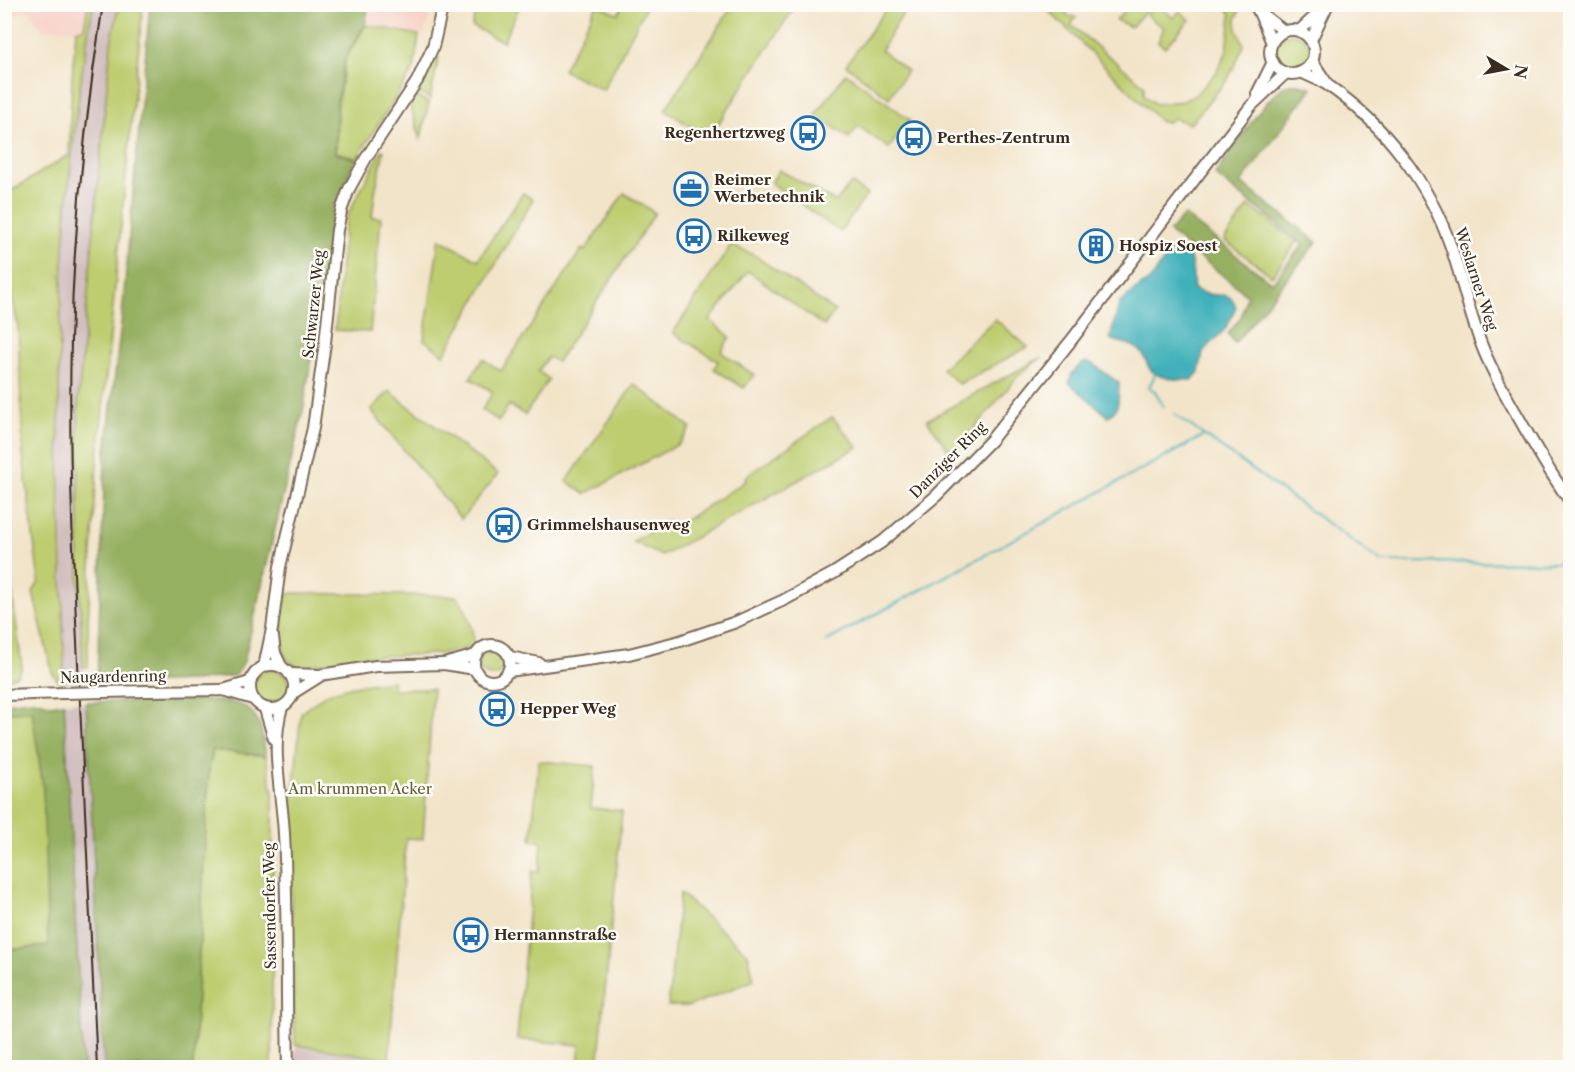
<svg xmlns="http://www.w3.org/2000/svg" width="1575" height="1072" font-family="'Libre Caslon Text',serif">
<rect width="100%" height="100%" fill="#fdfcf7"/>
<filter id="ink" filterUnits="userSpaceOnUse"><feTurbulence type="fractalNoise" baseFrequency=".0167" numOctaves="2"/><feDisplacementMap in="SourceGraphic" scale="12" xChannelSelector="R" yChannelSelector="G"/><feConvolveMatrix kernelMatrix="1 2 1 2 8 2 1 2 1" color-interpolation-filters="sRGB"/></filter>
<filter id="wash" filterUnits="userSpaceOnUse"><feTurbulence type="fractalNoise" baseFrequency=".008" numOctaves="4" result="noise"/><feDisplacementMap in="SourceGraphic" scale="24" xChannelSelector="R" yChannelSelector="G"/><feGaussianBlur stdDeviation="1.35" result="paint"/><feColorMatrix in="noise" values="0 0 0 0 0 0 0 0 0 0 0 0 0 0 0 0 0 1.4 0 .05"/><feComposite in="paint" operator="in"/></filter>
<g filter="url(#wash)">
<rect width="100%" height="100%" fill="#f2e4c9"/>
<g fill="#f7d1c6">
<path d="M5 5H88L84 28 76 30 55 28 43 31 28 9 11 16Z"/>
<path d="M373 5H432L424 35 368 24Z"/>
</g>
<g fill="#d2bfbf">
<path d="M93 5H119L111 43 79 580 83 684H64V600L59 396 60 337 65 229 75 122Z"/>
<path d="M86 702 104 1067H83L64 703Z"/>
<path d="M296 1047 439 1067 290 1068Z"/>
</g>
<g fill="#bdcd6f" stroke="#7c7c46" stroke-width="1.5">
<path d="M88 5H93C70 133 60 263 59 393 58 490 64 587 64 684L57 680 52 672 33 592 39 582 23 456 18 326 5 263 4 195 69 155 72 78 76 30 84 28Z"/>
<path d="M119 5H143L97 467 88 622V667H83L79 580 78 400 111 43Z"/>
<path d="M477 5H520L503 42 472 26Z"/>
<path d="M597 5 618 14 623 5H647L603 90 563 70Z"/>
<path d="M733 5H796L709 138 665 110Z"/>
<path d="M889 5H908L881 50 907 71 889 98 846 65Z"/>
<path d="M1043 5H1067V16L1076 17 1071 25 1144 85V96L1156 104 1183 101 1195 95 1216 73 1227 51 1231 15 1225 5H1234L1239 12C1232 23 1239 35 1244 45L1228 79 1190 124 1174 118 1168 122H1161Z"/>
<path d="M1130 5H1151L1131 27 1116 20Z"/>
<path d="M1155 5H1160L1173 18 1180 11 1190 20 1165 47 1158 42 1164 28 1146 15Z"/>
<path d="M366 25 419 35 414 69 357 158 336 152 338 101 346 58Z"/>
<circle cx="1293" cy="52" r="18"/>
<path d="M435 57 439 58 430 99 420 93V88Z"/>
<path d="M846 73 910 120 889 148 858 126 849 138 816 114Z"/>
<path d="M416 96 429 103 420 141C420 132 410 107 410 105 410 104 415 97 416 96Z"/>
<path d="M382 150 384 151 375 192 372 217 381 218 370 332 335 330 344 231 348 214Z"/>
<path d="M779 170 836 202 851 183 867 195 840 232 771 183Z"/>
<path d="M523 193 533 199 444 355 424 340 439 239 478 260Z"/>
<path d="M624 193 655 213 557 362 548 357 538 371 549 379 525 415 509 405 499 421 482 410 493 392 470 378 483 359 501 371 582 249 585 251Z"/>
<path d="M1249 206 1297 242 1272 276 1224 240Z"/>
<path d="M731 245 752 254 835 311 824 326 748 271 710 320 730 337 721 352 754 375 744 388 714 369 718 361 673 333Z"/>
<path d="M995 319 1028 347 959 384 942 369Z"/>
<path d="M1042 357 1018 376 952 455 927 420Z"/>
<path d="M634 384 691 428 679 444 585 494 567 481Z"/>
<path d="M389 391 498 474 461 519 371 410Z"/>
<path d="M832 417 858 447 662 556 633 542 667 521 672 529 746 481 745 477Z"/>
<path d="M4 530 22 667 18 675 5 680Z"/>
<path d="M295 593 456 596C465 602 475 635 474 646 441 658 403 654 368 657 345 659 322 664 299 667 295 665 290 663 287 659 280 650 281 604 287 594Z"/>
<circle cx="492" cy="663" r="13"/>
<circle cx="271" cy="688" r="18"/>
<path d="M393 681V689H433L423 839 406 838 389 1059 295 1045 290 858 294 784 301 713 326 694 353 686Z"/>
<path d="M34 700 52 705 64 703 83 1067 5 1068V703Z"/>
<path d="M213 750 266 756 273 793 272 1067 193 1068 209 769Z"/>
<path d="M539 761 595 766 591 808 622 811 598 1067H578L580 1045 517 1039 532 871 539 872 542 842 531 840Z"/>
<path d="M680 893 748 954 754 980 690 1006H668Z"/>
</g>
<g fill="#96b062" stroke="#686d40" stroke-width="1.5">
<path d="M150 5H369L365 25 345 58 337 101 335 153 356 159 333 209 304 406 244 661 236 675 195 681 97 684 105 458 122 316Z"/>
<path d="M1289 84H1299L1312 88 1241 183 1317 242 1235 343 1228 334 1241 317 1247 295 1169 232 1184 215 1272 283 1303 244 1215 175C1229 155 1269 90 1289 84Z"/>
<path d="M34 700 52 705 64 703 83 1067H5V950L48 946 43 788 32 711 5 712V703Z"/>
<path d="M200 700C222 701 249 699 259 723 263 733 264 746 266 756L213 750 209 769 193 1067H104L86 702Z"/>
</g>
<g fill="#40b0ba" stroke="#3e6d6c" stroke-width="1.5">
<path d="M1169 252H1182L1189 255C1194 266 1192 277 1194 289 1205 295 1214 296 1226 295L1233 300 1236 307 1226 328 1203 352 1199 372 1192 380C1180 380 1158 379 1150 369 1144 360 1146 352 1133 346 1126 343 1117 342 1110 339L1119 304 1135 290 1152 278Z"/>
<path d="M1087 362 1093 364 1119 383C1118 396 1121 410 1108 416L1069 383C1070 374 1078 364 1087 362Z"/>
</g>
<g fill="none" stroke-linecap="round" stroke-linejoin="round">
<g stroke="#40b0ba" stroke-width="2">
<path d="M1156 373 1149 387 1155 392 1164 407"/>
<path d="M1174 414 1382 562 1570 563"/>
<path d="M825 642 1203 436"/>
</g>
</g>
</g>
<g filter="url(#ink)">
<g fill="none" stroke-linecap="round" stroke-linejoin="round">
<defs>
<g id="secondary">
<path d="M1254 4 1259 12 1284 31"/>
<path d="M1259 12 1272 43"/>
<circle cx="1292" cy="52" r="22"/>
<path d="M1299 31 1323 9"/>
<path d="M1311 40 1328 4"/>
<path d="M1312 61 1328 85"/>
<path d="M1301 72C1310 77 1321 80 1329 86 1385 125 1429 183 1451 247 1463 282 1470 318 1484 351 1494 375 1507 398 1520 420 1536 448 1551 475 1570 501"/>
<path d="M1257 94 1273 62"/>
<path d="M273 637 275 653 282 668"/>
<circle cx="492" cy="663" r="18"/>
<path d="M510 657 539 663"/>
<path d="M444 664 476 655"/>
<circle cx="272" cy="687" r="22"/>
<path d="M264 667 272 629 280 567 313 428 325 343 337 230 342 208 349 189 366 158 417 81 433 47 443 4"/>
<path d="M509 671 629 654 680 641 736 622 784 600 834 573 882 542 936 496 991 440 1070 342 1251 106 1286 73"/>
<path d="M289 674 320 675 376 666 444 664 475 669"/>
<path d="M223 690 250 682"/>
<path d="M147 691 223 690 253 699"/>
<path d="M293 693 320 676"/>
<path d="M4 695 64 693"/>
<path d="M282 707C270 747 282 793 284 834 288 912 286 990 288 1068"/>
<path d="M265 709 274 739"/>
</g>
</defs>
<use href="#secondary" stroke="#7b6b5a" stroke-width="14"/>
<use href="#secondary" stroke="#fff" stroke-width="10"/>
<path stroke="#3b2a1e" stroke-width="2" d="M97 1068C91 946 85 825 80 704 74 583 68 461 71 340 74 228 85 115 103 4"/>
<defs>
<path id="secondary-bridge" d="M64 693 147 691"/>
</defs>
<use href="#secondary-bridge" stroke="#7b6b5a" stroke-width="14" stroke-linecap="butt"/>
<use href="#secondary-bridge" stroke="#fff" stroke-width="10"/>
</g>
</g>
<defs>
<symbol id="bus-ring" viewBox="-11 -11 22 22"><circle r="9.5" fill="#fdfcf7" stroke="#1f6fb2" stroke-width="1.5"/><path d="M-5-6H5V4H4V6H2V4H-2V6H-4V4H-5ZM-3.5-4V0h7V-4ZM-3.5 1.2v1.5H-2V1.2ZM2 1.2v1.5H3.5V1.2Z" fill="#1f6fb2"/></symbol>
<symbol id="office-ring" viewBox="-11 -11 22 22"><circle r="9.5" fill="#fdfcf7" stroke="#1f6fb2" stroke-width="1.5"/><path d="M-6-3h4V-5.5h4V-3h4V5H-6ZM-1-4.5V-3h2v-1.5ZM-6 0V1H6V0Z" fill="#1f6fb2"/></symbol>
<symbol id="building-ring" viewBox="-11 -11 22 22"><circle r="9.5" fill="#fdfcf7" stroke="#1f6fb2" stroke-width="1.5"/><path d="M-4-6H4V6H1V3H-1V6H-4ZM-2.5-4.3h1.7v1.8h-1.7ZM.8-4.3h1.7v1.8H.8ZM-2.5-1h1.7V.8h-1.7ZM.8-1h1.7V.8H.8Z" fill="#1f6fb2"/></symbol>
</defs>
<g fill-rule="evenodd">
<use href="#bus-ring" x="789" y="114" width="38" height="38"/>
<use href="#bus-ring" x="895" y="119" width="38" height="38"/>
<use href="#office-ring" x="672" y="170" width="38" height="38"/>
<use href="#bus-ring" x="675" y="217" width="38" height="38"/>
<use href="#building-ring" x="1077" y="227" width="38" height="38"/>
<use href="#bus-ring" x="485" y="506" width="38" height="38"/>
<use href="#bus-ring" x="478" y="690" width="38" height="38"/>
<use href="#bus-ring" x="452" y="916" width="38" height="38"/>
</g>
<g text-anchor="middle" stroke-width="5" stroke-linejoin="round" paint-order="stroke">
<g font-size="15" font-weight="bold" fill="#3b2a1e" stroke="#fdfcf7" text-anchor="start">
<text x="785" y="138" text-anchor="end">Regenhertzweg</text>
<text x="937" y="143">Perthes-Zentrum</text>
<text x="714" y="185">Reimer<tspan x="714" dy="17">Werbetechnik</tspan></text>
<text x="717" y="241">Rilkeweg</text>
<text x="1119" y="251">Hospiz Soest</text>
<text x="527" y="530">Grimmelshausenweg</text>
<text x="520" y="714">Hepper Weg</text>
<text x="494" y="940">Hermannstraße</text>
</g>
<g font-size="15" fill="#3b2a1e" stroke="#fdfcf7">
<text transform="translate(1476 279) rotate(72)" y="5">Weslarner Weg</text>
<text transform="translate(314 304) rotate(-84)" y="5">Schwarzer Weg</text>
<text transform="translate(948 460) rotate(-45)" y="5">Danziger Ring</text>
<text transform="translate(113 677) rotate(-1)" y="5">Naugardenring</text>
<text transform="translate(270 906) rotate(-91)" y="5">Sassendorfer Weg</text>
</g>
<g font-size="15" fill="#625b36" stroke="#fdfcf7">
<text x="360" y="794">Am krummen Acker</text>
</g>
</g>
<rect width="1575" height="1072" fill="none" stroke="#fdfcf7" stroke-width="24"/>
<g transform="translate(1506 69) rotate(100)" stroke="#fdfcf7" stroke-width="4.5" paint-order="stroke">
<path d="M0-4.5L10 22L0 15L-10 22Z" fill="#3b2a1e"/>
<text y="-9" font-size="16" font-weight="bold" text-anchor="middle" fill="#3b2a1e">N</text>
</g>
</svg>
